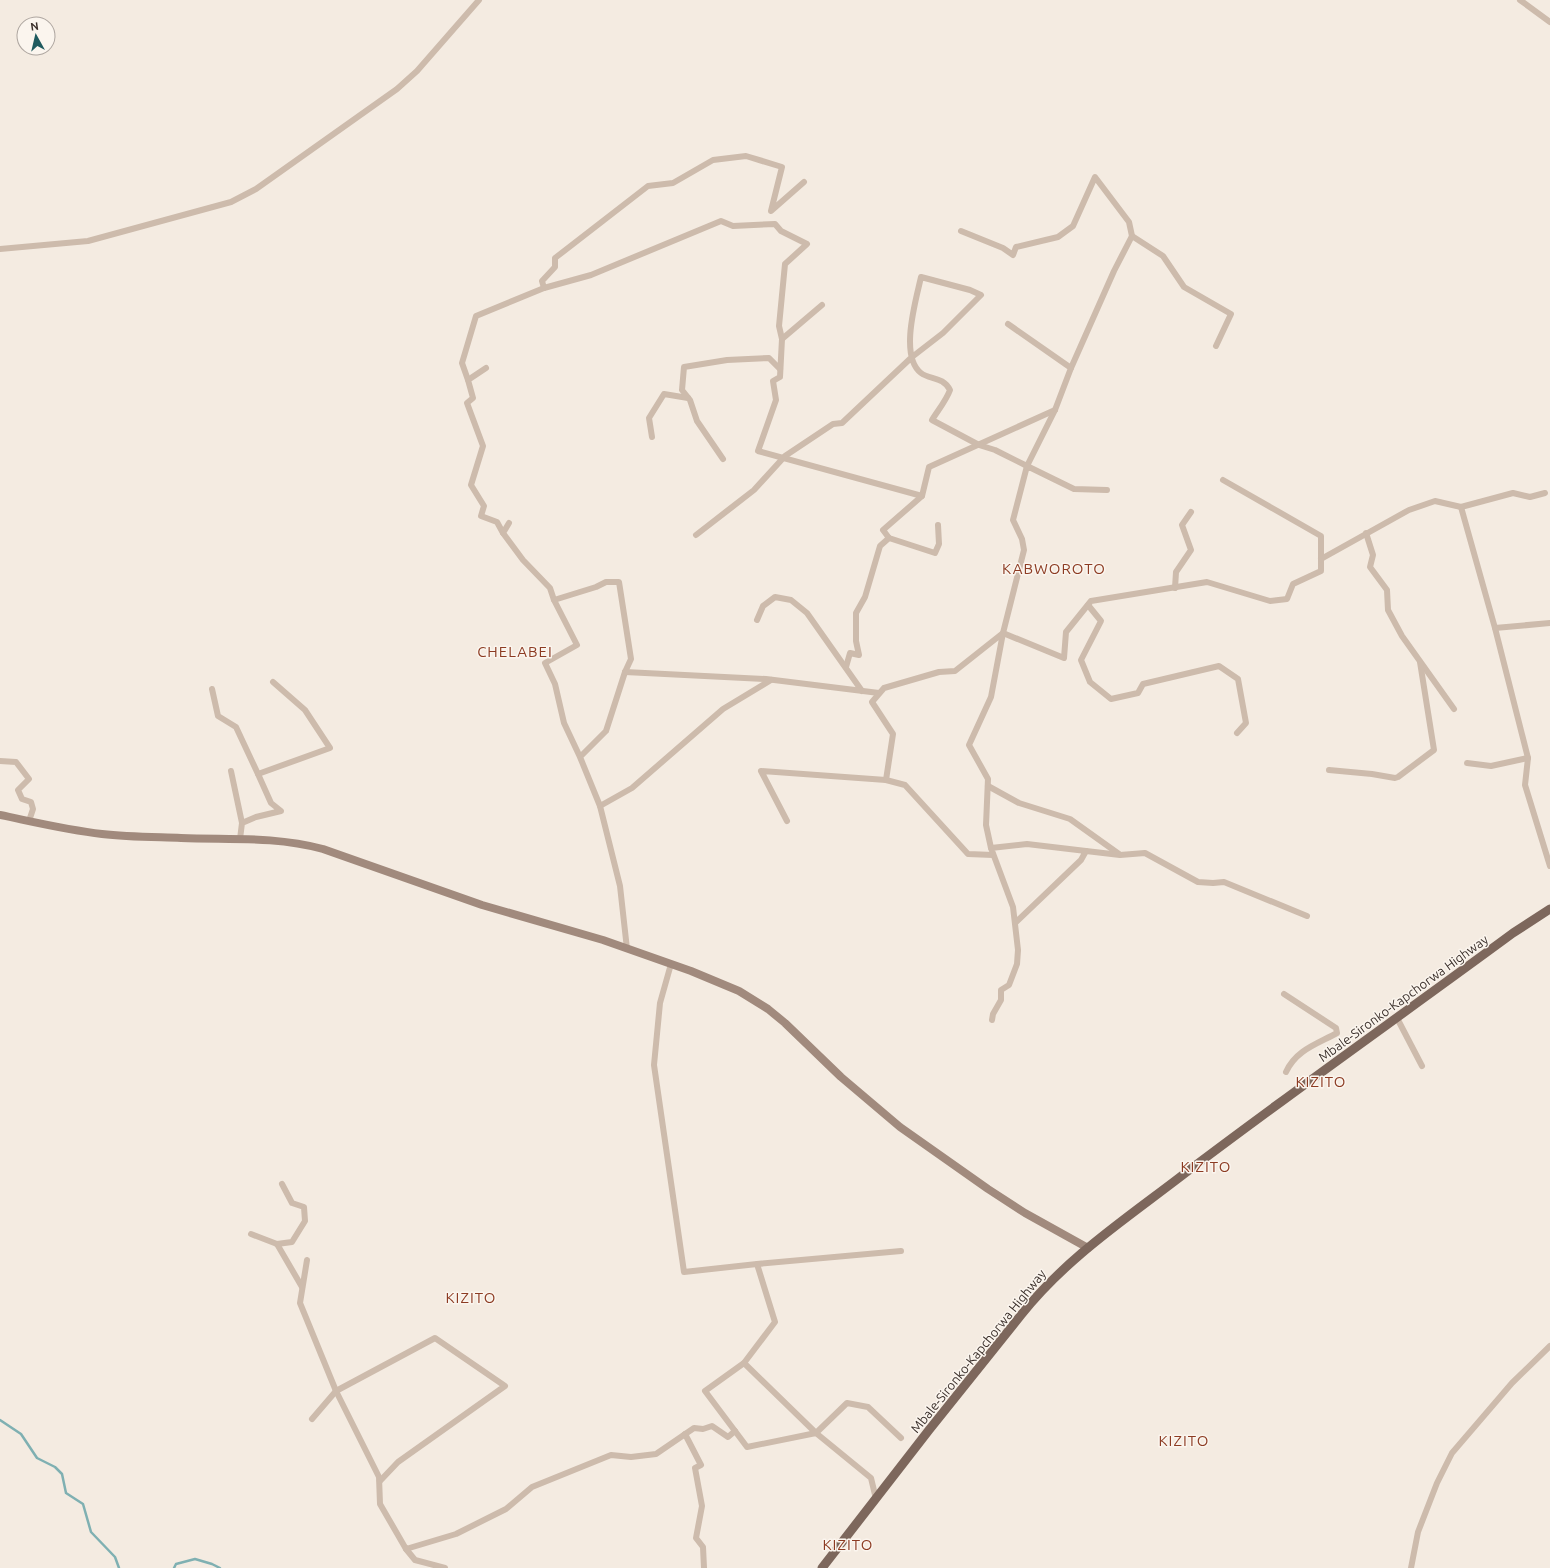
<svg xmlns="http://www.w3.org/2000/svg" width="1550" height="1568" font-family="Ubuntu,sans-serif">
<rect width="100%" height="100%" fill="#f4ebe1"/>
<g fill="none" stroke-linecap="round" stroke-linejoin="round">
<g stroke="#7fb0b2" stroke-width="2.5">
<path d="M0 1420 21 1434 37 1458 55 1467 62 1474 66 1493 83 1504 91 1532 115 1557 119 1568"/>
<path d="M174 1568 176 1564 195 1559 212 1564 220 1568"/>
</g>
<g stroke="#cdbbac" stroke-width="6">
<path d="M1520 0 1550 22"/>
<path d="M961 231 1003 248 1013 255 1016 247 1058 237 1073 226 1095 177 1129 222 1132 236 1114 271 1071 368"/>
<path d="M1132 236 1163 256 1184 287 1231 314 1216 346"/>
<path d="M0 249 88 241 231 202 256 189 397 89 417 71 479 0"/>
<path d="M822 305 782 339 780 377 773 381 776 400 758 451 922 496"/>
<path d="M782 339 779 326 785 264 807 244 781 231 775 224 733 226 721 221 591 275 544 288 542 281 555 267V258L648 186 673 183 713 160 746 156 782 167 771 211 804 182"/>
<path d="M486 368 468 380 473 398 467 403 483 446 471 485 484 506 481 516 497 522 503 533"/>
<path d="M468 380 462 363 476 316 544 288"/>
<path d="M652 437 649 418 664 394 688 398"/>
<path d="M723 459 697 421 690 400 682 390 684 367 727 360 769 358 780 369"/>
<path d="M1107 490 1074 489 1027 466 1013 520 1022 539 1024 550 1003 633 1064 658 1066 632 1091 601 1207 582 1270 601 1287 599 1293 584 1321 571V536L1223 480"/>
<path d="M1461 507 1495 628 1550 623"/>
<path d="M509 523 503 533 523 560 550 588 554 600"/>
<path d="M938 525 939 544 935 553 889 538 883 530 922 496 929 467 1055 410"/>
<path d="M1366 533 1373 555 1370 567 1387 590 1388 610 1402 636 1454 709"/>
<path d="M696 535 754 490 785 456 833 424 842 423 912 357 943 333 981 295 970 290 921 277C916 300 899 356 921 373 930 380 943 376 950 390 946 401 938 410 932 420L979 445 995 450 1027 466 1055 410 1071 368 1008 324"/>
<path d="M1321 559 1409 510 1435 501 1461 507 1513 493 1530 497 1545 493"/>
<path d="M1175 588 1176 572 1191 550 1182 525 1191 512"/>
<path d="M1088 605 1101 621 1081 660 1090 682 1111 699 1138 693 1143 684 1219 666 1238 679 1246 723 1237 733"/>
<path d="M757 620 763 606 775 597 791 600 807 613 862 691"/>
<path d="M1495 628 1528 758 1525 785 1550 866"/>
<path d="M846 667 850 653 859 655 856 641V613L865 597 880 546 889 538"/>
<path d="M625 672 766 679 879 693"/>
<path d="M212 689 218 716 236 727 258 774"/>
<path d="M580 757 564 723 555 684 545 663 577 645 554 600 596 587 606 582H619L631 659 625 672 606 731 580 757 600 806 632 788 723 709 771 680"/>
<path d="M0 761 16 762 29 779 18 790 22 799 31 802 33 809 29 821"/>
<path d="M1467 763 1491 766 1528 758"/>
<path d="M1329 770 1372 774 1395 778 1398 777 1434 750 1420 662"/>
<path d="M231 771 242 823"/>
<path d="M988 786 1019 803 1070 819 1119 854"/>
<path d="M600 806 620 886 627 949"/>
<path d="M787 821 761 771 886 780"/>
<path d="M240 839 242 823 256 817 281 811 271 803 258 774 330 748 305 710 273 682"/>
<path d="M991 848 986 825 988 779 969 745 991 697 1003 633 955 671 939 672 884 688 872 702 893 734 886 780 905 785 968 854 993 855"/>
<path d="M1086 851 1120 855 1145 853 1198 882 1213 883 1224 882 1307 916"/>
<path d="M671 964 660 1003 654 1065 684 1272 757 1264"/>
<path d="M1284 994 1336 1028 1337 1033C1317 1044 1296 1050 1286 1072"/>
<path d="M1397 1018 1422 1066"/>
<path d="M992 1020 993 1014 1001 1000V990L1009 985 1017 964 1018 950 1013 907 991 848 1027 844 1086 851 1081 860 1015 923"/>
<path d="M251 1234 277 1244 302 1287"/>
<path d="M277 1244 292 1242 305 1221 304 1207 292 1203 282 1184"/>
<path d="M307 1260 300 1303 336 1391 379 1477 380 1504 406 1549 456 1534 506 1509 532 1487 611 1455 631 1457 656 1454 694 1428 703 1429 712 1426 728 1437 735 1431"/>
<path d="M744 1363 775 1322 757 1264 901 1251"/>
<path d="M312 1419 336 1391 435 1338 505 1386 398 1462 380 1481"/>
<path d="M685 1434 701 1465 695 1468 702 1506 696 1538 703 1547 704 1568"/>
<path d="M876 1499 871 1478 816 1433 747 1447 705 1391 744 1363 816 1433 847 1403 868 1407 901 1438"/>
<path d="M406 1549 415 1560 445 1568"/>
<path d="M1411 1568 1418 1532 1437 1483 1452 1453 1512 1383 1550 1346"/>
</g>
<path stroke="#a18a7d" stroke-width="8" d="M0 815C34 822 67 830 102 834 128 837 155 837 181 838 230 840 274 836 323 849L482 905 603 940 691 971 739 991 768 1009 785 1023 841 1077 900 1127 988 1189 1025 1213 1088 1248"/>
<path stroke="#7d675c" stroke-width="9" d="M822 1568 929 1430 1021 1315C1066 1258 1127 1218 1184 1174 1292 1092 1403 1014 1513 933L1550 909"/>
</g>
<g text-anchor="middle" stroke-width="3" stroke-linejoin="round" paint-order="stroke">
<g font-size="13" fill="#3b302b" stroke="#fbf5ee">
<text transform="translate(1403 998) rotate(-36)" y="5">Mbale-Sironko-Kapchorwa Highway</text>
<text transform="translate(978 1351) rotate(-51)" y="5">Mbale-Sironko-Kapchorwa Highway</text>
</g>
<g font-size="15" letter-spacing="1" fill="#8c3b22" stroke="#fbf5ee">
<text x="1054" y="574">KABWOROTO</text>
<text x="515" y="657">CHELABEI</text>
<text x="1321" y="1087">KIZITO</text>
<text x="1206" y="1172">KIZITO</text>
<text x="471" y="1303">KIZITO</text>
<text x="1184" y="1446">KIZITO</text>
<text x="848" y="1550">KIZITO</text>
</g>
</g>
<g transform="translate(36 36) rotate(352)"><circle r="19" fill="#fbf5ee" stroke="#aea6a0"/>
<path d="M0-3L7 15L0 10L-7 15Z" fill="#1f5a5e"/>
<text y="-6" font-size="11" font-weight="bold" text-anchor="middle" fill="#3b302b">N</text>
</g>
</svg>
